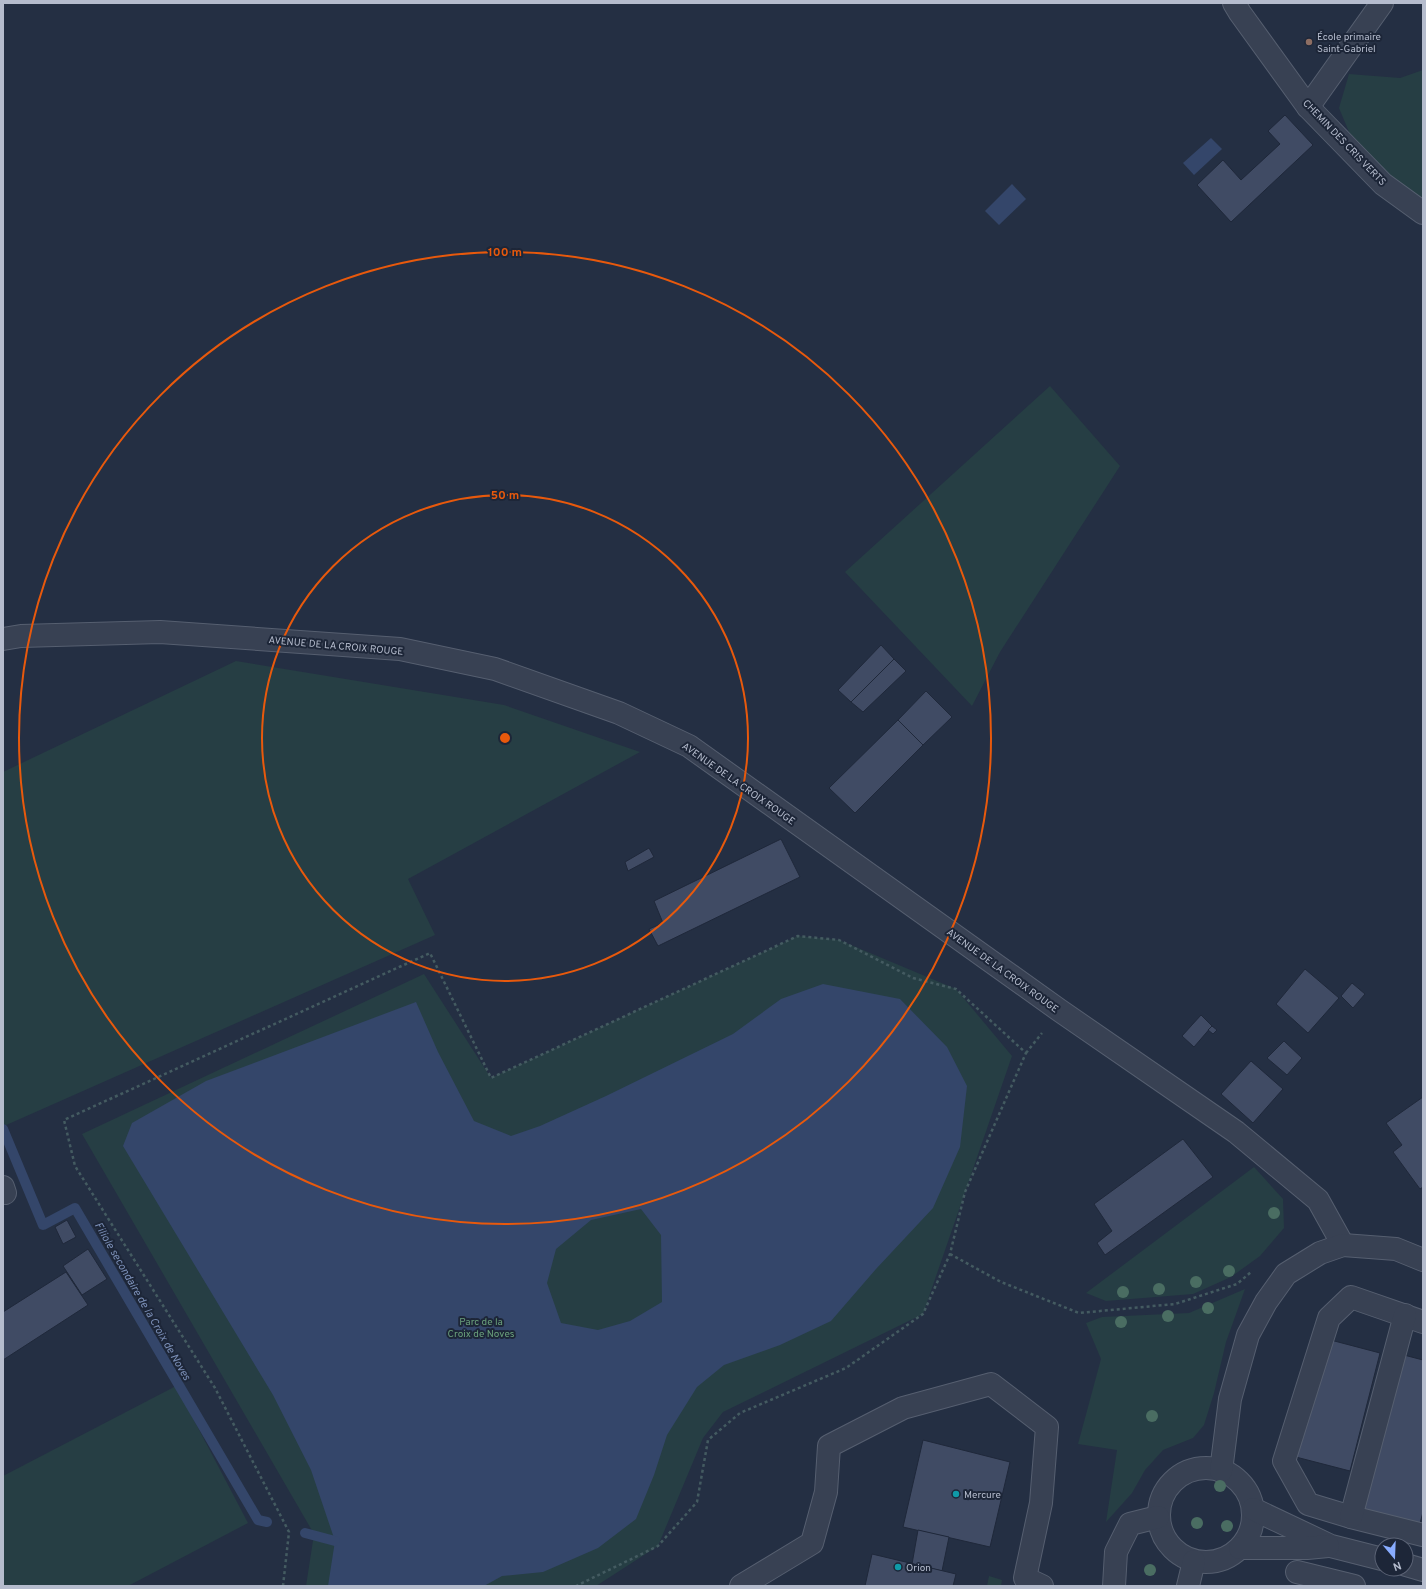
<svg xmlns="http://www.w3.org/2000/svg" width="1426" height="1589" font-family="Overpass,sans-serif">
<rect width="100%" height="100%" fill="#242f43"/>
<g fill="#263e44">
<path d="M1423 70V204L1357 151 1339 108 1349 74 1400 78Z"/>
<path d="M1050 386 1120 466 1000 652 972 706 845 572Z"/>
<path d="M236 661 504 705 640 752 408 879 435 935 4 1126 3 772Z"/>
<path d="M798 936 839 940 956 989 1012 1056 923 1314 723 1412 703 1438 658 1546 596 1586H306L314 1534 82 1134 424 974 491 1078Z"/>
<path d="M1254 1167 1283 1199 1284 1228 1260 1256 1231 1277 1193 1294 1106 1301 1086 1293Z"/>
<path d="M1245 1289 1226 1342 1214 1393 1204 1425 1193 1438 1163 1450 1145 1470 1132 1493 1106 1522 1117 1450 1078 1444 1101 1359 1086 1323 1102 1317 1189 1313Z"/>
<path d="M176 1386 248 1523 128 1586H3V1476Z"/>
<path d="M989 1576 1002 1580 1001 1586H987Z"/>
</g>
<g fill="#34466a" fill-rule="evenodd">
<path d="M1211 138 1222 149 1194 175 1183 163Z"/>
<path d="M1012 184 1026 199 999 225 985 211Z"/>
<path d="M823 984 900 999 947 1047 967 1086 960 1147 933 1208 876 1269 831 1321 780 1345 724 1365 697 1387 667 1435 654 1475 636 1519 598 1548 543 1572 502 1576 484 1586H328L335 1541 311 1470 273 1395 123 1146 132 1123 206 1081 416 1002 438 1052 474 1121 511 1136 540 1126 606 1096 733 1034 781 999ZM641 1209 661 1235 662 1302 630 1321 598 1330 561 1323 547 1283 556 1249 591 1220Z"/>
</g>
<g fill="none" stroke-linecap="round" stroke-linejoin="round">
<g stroke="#34466a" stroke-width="10">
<path d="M3 1129 43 1225 75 1208 258 1520 267 1522"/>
<path d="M305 1533 335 1541"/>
</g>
</g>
<g fill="#404b64" stroke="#1f283a">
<path d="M1285 115 1313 145 1231 222 1197 185 1223 160 1241 180 1280 144 1268 131Z"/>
<path d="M881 645 894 659 851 702 838 690Z"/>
<path d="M894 659 906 671 863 712 851 702Z"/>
<path d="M926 691 952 717 923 745 898 720Z"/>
<path d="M898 720 923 745 855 813 829 788Z"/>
<path d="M781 839 800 877 658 946 649 929 663 923 654 901Z"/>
<path d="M649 848 654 857 628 871 625 862Z"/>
<path d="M1305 969 1339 998 1308 1033 1276 1004Z"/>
<path d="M1352 983 1365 994 1353 1008 1341 996Z"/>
<path d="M1201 1015 1212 1026 1194 1047 1182 1036Z"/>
<path d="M1212 1026 1217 1030 1213 1034 1208 1030Z"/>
<path d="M1284 1041 1302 1058 1287 1075 1267 1058Z"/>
<path d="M1251 1061 1283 1089 1253 1123 1221 1094Z"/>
<path d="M1423 1097V1187L1420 1189 1393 1152 1402 1145 1386 1123Z"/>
<path d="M1183 1139 1213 1177 1105 1255 1097 1243 1112 1231 1094 1204Z"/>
<path d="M67 1220 76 1237 63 1244 55 1227Z"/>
<path d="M88 1249 107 1279 82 1295 63 1266Z"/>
<path d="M66 1272 88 1305 3 1360V1312Z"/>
<path d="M1323 1338 1380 1353 1350 1471 1292 1456Z"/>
<path d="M1400 1354 1423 1360V1512L1418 1531 1358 1516Z"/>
<path d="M923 1440 1010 1462 990 1547 903 1527Z"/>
<path d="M918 1530 949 1537 942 1571 912 1564Z"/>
<path d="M872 1554 956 1574 953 1586H865Z"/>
</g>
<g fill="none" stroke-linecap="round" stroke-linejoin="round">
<defs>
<g id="minor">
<path d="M1234 3 1240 13 1308 107 1383 184 1423 213"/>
<path d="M1308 107 1382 3"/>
<path d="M3 639 21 636 160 632 400 649 495 669 619 713 689 746 1059 1010 1236 1132 1318 1200 1343 1245"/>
<path d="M3 1187 5 1193"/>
<path d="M1423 1322 1351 1297 1329 1318 1284 1461 1308 1504 1351 1517 1423 1535"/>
<circle cx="1206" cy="1515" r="47"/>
<path d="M1221 1471 1230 1399 1248 1335 1266 1302 1286 1274 1320 1253 1343 1245 1396 1249 1423 1260"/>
<path d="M1253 1509 1331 1546 1382 1559"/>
<path d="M1351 1517 1405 1315"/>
<path d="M1240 1548H1307L1328 1546"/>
<path d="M1406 1565 1423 1570"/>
<path d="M1297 1572 1354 1586"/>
<path d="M741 1586 812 1543 826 1492 829 1446 903 1408 991 1384 1047 1427 1041 1503 1025 1578 1042 1586"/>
<path d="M1114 1586 1116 1552 1130 1524 1158 1517"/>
<path d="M1188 1586 1194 1561"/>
</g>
</defs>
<use href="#minor" stroke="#565f70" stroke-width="24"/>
<g stroke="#445b61" stroke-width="2.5" stroke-dasharray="3 3" stroke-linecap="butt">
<path d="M1026 1053 1042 1033"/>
<path d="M950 1254 1001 1282 1079 1313 1175 1304 1237 1284 1251 1272"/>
<path d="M283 1586 289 1532 215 1388 75 1166 64 1120 430 953 491 1078 798 936 839 940 913 978 956 989 1026 1053 965 1192 950 1254 923 1314 846 1368 740 1413 708 1440 697 1502 658 1546 576 1586"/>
</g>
<use href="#minor" stroke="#384153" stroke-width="22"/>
</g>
<g fill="#4a6d62">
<circle cx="1274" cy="1213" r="6"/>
<circle cx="1229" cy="1271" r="6"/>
<circle cx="1196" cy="1282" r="6"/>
<circle cx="1159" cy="1289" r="6"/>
<circle cx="1123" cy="1292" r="6"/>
<circle cx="1208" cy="1308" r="6"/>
<circle cx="1168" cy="1316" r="6"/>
<circle cx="1121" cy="1322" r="6"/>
<circle cx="1152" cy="1416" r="6"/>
<circle cx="1220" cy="1486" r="6"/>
<circle cx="1197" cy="1523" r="6"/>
<circle cx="1227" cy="1526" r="6"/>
<circle cx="1150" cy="1570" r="6"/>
</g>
<g fill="none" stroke="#e8590c" stroke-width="2">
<circle cx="505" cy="738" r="243"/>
<circle cx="505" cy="738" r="486"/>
</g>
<circle fill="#8d6e63" stroke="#1d2638" stroke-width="1.5" cx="1309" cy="42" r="4"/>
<g fill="#0f9aa8" stroke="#1d2638" stroke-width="1.5">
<circle cx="956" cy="1494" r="4"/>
<circle cx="898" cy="1567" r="4"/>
</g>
<g text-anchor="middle" stroke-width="4" stroke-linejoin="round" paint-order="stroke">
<g font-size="10" fill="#b5bccd" stroke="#1d2638" text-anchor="start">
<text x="1317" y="40">École primaire<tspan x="1317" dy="12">Saint-Gabriel</tspan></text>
<text x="964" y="1498">Mercure</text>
<text x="906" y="1571">Orion</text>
</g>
<g font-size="10" fill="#b5bccd" stroke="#1d2638">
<text transform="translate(1345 142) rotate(46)" y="4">CHEMIN DES CRIS VERTS</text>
<text transform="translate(336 645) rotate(5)" y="4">AVENUE DE LA CROIX ROUGE</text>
<text transform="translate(739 783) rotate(35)" y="4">AVENUE DE LA CROIX ROUGE</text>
<text transform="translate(1003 970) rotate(36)" y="4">AVENUE DE LA CROIX ROUGE</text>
</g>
<g font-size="10" fill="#6aa07b" stroke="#1d2638">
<text x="481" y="1325">Parc de la<tspan x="481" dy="12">Croix de Noves</tspan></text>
</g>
<g font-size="11" font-style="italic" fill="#7b8fb7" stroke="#1d2638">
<text transform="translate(143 1301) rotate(60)" y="4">Filiole secondaire de la Croix de Noves</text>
</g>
</g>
<circle cx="505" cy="738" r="6" fill="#e8590c" stroke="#1d2638" stroke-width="2"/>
<g font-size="12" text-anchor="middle" font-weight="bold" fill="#e8590c" stroke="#1d2638" stroke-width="4" stroke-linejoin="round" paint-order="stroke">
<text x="505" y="256">100 m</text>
<text x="505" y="499">50 m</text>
</g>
<rect width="1426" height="1589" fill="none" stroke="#b5bccd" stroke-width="8"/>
<g transform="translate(1394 1557) rotate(161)"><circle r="19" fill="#1d2638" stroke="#5a6274"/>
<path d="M0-3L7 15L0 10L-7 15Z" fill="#88acff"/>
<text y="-6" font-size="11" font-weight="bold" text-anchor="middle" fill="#b5bccd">N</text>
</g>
</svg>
